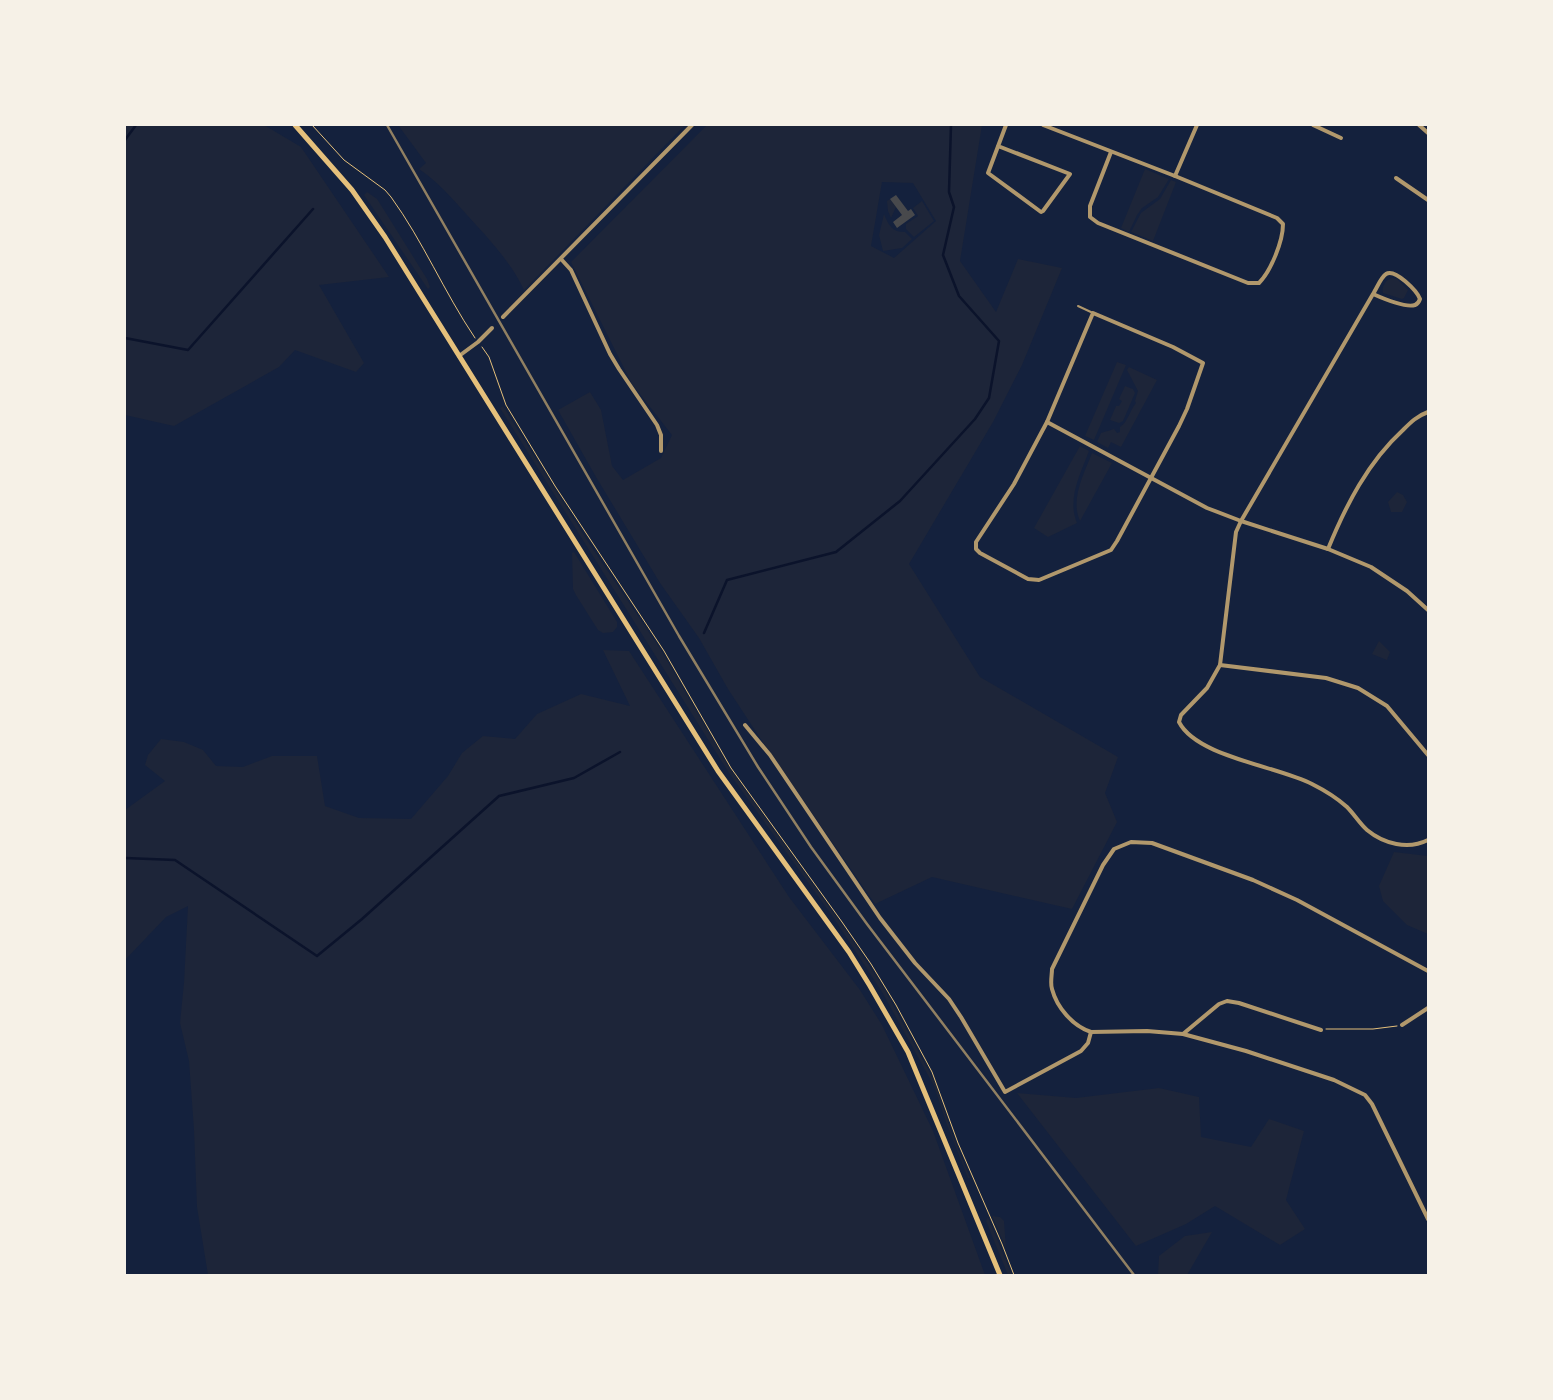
<svg xmlns="http://www.w3.org/2000/svg" width="1553" height="1400" font-family="Signika,sans-serif">
<rect width="100%" height="100%" fill="#14213d"/>
<g fill="#1d2539" fill-rule="evenodd">
<path d="M125 125H264L301 147 389 277 319 285 364 363 356 372 295 350 279 367 174 426 125 415Z"/>
<path d="M398 125H685L524 290C511 262 488 238 467 215 452 198 438 182 419 169L426 163Z"/>
<path d="M707 125H982L960 261 996 312 1018 259 1062 268 1022 365 993 422 909 564 980 677 1118 757 1105 793 1117 822 1072 909 932 877 875 904 762 741 728 689 699 638 660 583 596 477 558 410 590 392 601 410 612 466 623 480 661 458 672 435 632 384 571 262ZM882 182 913 183 936 221 894 258 871 246Z"/>
<path d="M1145 169 1169 179 1158 197 1142 208 1137 215 1129 232 1121 228Z"/>
<path d="M1171 180 1176 182 1153 241 1131 232 1141 213 1160 199Z"/>
<path d="M367 192 377 199 384 210 427 279 430 287 428 289 364 195Z"/>
<path d="M890 199 896 207 891 218 888 211 887 201Z"/>
<path d="M922 201 934 221 914 237 906 229V224L918 216 913 208Z"/>
<path d="M884 214C889 226 892 232 905 232L912 239 902 248 883 251 879 235Z"/>
<path d="M1392 278 1397 279 1408 290 1404 298 1402 299 1383 293C1381 287 1386 279 1392 278Z"/>
<path d="M1117 362 1126 365 1094 440 1085 436Z"/>
<path d="M1129 367 1157 380 1121 447 1111 442 1108 448 1097 442 1101 433 1114 429 1117 433 1120 432V427C1128 422 1130 410 1136 403L1135 401 1138 391 1127 370Z"/>
<path d="M1125 386 1133 389 1135 393 1123 421 1119 423 1110 420 1116 406H1119L1122 401 1119 399Z"/>
<path d="M503 406 589 543 661 650 729 767 848 933 884 988 935 1082 951 1131 970 1178H968L947 1125 934 1086 882 992 833 917 729 773 500 408Z"/>
<path d="M1080 446 1089 451C1080 475 1067 499 1077 523L1048 537 1034 528Z"/>
<path d="M1092 453 1112 463 1080 521C1070 499 1084 474 1092 453Z"/>
<path d="M1397 492 1403 495 1407 502 1402 512H1391L1388 502Z"/>
<path d="M574 552 617 622V627L613 632 603 633 598 630 576 595 573 589 572 553Z"/>
<path d="M1379 641 1390 652 1387 660 1372 654Z"/>
<path d="M603 650 629 651 789 897 860 990 882 1025 933 1131 985 1275H208L197 1207 194 1130 189 1061 180 1023 184 983 188 906 166 917 125 960V810L165 781 145 765 148 755 161 739 184 742 203 750 216 766 243 767 272 756H317L325 806 359 818 411 819 448 776 462 753 483 736 515 739 537 714 581 694 630 706Z"/>
<path d="M1394 852 1428 856V934L1407 925 1383 901 1379 886Z"/>
<path d="M1159 1088 1199 1097 1201 1137 1251 1147 1269 1119 1304 1131 1286 1200 1305 1229 1280 1245 1215 1206 1186 1224 1136 1246 1017 1093 1076 1098Z"/>
<path d="M992 1216 1000 1217 1004 1221 1006 1249Z"/>
<path d="M988 1217 1012 1275H1008L986 1221Z"/>
<path d="M1212 1232 1187 1275H1158L1159 1256 1185 1236Z"/>
</g>
<g fill="none" stroke-linecap="round" stroke-linejoin="round">
<g stroke="#0b132b" stroke-width="2.5">
<path d="M125 140 136 125"/>
<path d="M125 338 188 350 313 209"/>
<path d="M704 633 727 580 836 552 900 501 975 419 989 398 999 341 959 296 943 255 954 207 949 192 951 125"/>
<path d="M125 858 175 860 317 956 362 919 499 796 574 778 620 752"/>
</g>
</g>
<path fill="#48494c" d="M896 195 908 211 911 209 915 215 897 228 893 222 902 215 890 199Z"/>
<g fill="none" stroke-linecap="round" stroke-linejoin="round">
<g stroke="#e5c07b" stroke-width="1">
<path d="M312 125 344 160 385 190 391 197C423 241 444 292 475 338"/>
<path d="M482 347 489 357 506 405 555 486 664 651 731 768 842 922 871 964 896 1005 932 1072 958 1143 1002 1244 1014 1275"/>
<path d="M1326 1029H1373L1397 1026"/>
</g>
<path stroke="#b1986c" stroke-width="2" d="M1078 306 1093 313"/>
<g stroke="#b1986c" stroke-width="4">
<path d="M1043 125 1175 176 1197 125"/>
<path d="M1313 125 1341 138"/>
<path d="M1419 125 1428 133"/>
<path d="M998 146 1070 174 1043 211 1041 212 988 173 1006 125"/>
<path d="M1111 152 1090 206V217L1098 223 1248 283H1259C1271 271 1283 241 1283 224L1277 218 1175 176"/>
<path d="M1396 178 1428 200"/>
<path d="M561 259 571 270 610 354 619 369 657 425 661 435V451"/>
<path d="M1093 313 1173 347 1203 363 1187 409 1179 426 1117 541 1111 550 1039 580 1028 579 980 553 976 549V542L1014 484 1047 422Z"/>
<path d="M503 317 692 125"/>
<path d="M459 356 478 342 492 328"/>
<path d="M1047 422 1207 508 1241 521 1328 549 1371 567 1407 591 1428 610"/>
<path d="M1328 549C1346 505 1368 462 1403 430 1411 422 1417 416 1428 412"/>
<path d="M1220 665 1236 532 1241 521 1373 294C1382 298 1406 308 1415 305 1418 304 1419 302 1420 299 1417 291 1395 268 1386 274 1381 277 1377 288 1373 294"/>
<path d="M745 725 770 755 880 918 915 963 949 999 961 1017 1005 1092 1081 1051 1088 1043 1091 1032 1147 1031 1183 1034 1246 1051 1334 1080 1365 1095 1372 1104 1428 1219"/>
<path d="M1428 755 1387 706 1358 688 1326 678 1220 665 1207 688 1181 715 1179 722C1197 757 1277 766 1312 784 1324 790 1337 798 1347 807 1354 814 1360 824 1367 830 1384 844 1408 850 1428 840"/>
<path d="M1402 1025 1428 1008"/>
<path d="M1091 1032C1073 1026 1057 1008 1052 989 1050 983 1052 975 1052 969L1103 865 1114 849 1131 842 1152 843 1253 880 1297 900 1428 971"/>
<path d="M1183 1034 1219 1004 1227 1001 1239 1003 1321 1030"/>
</g>
<path stroke="#e5c07b" stroke-width="5" d="M295 125 352 190 385 237 718 771 849 952 870 986 908 1052 1000 1275"/>
<path stroke="#918062" stroke-width="2.5" d="M387 125 679 636 758 767 811 847 867 924 1134 1275"/>
</g>
<rect width="1553" height="1400" fill="none" stroke="#f6f1e7" stroke-width="252"/>
</svg>
